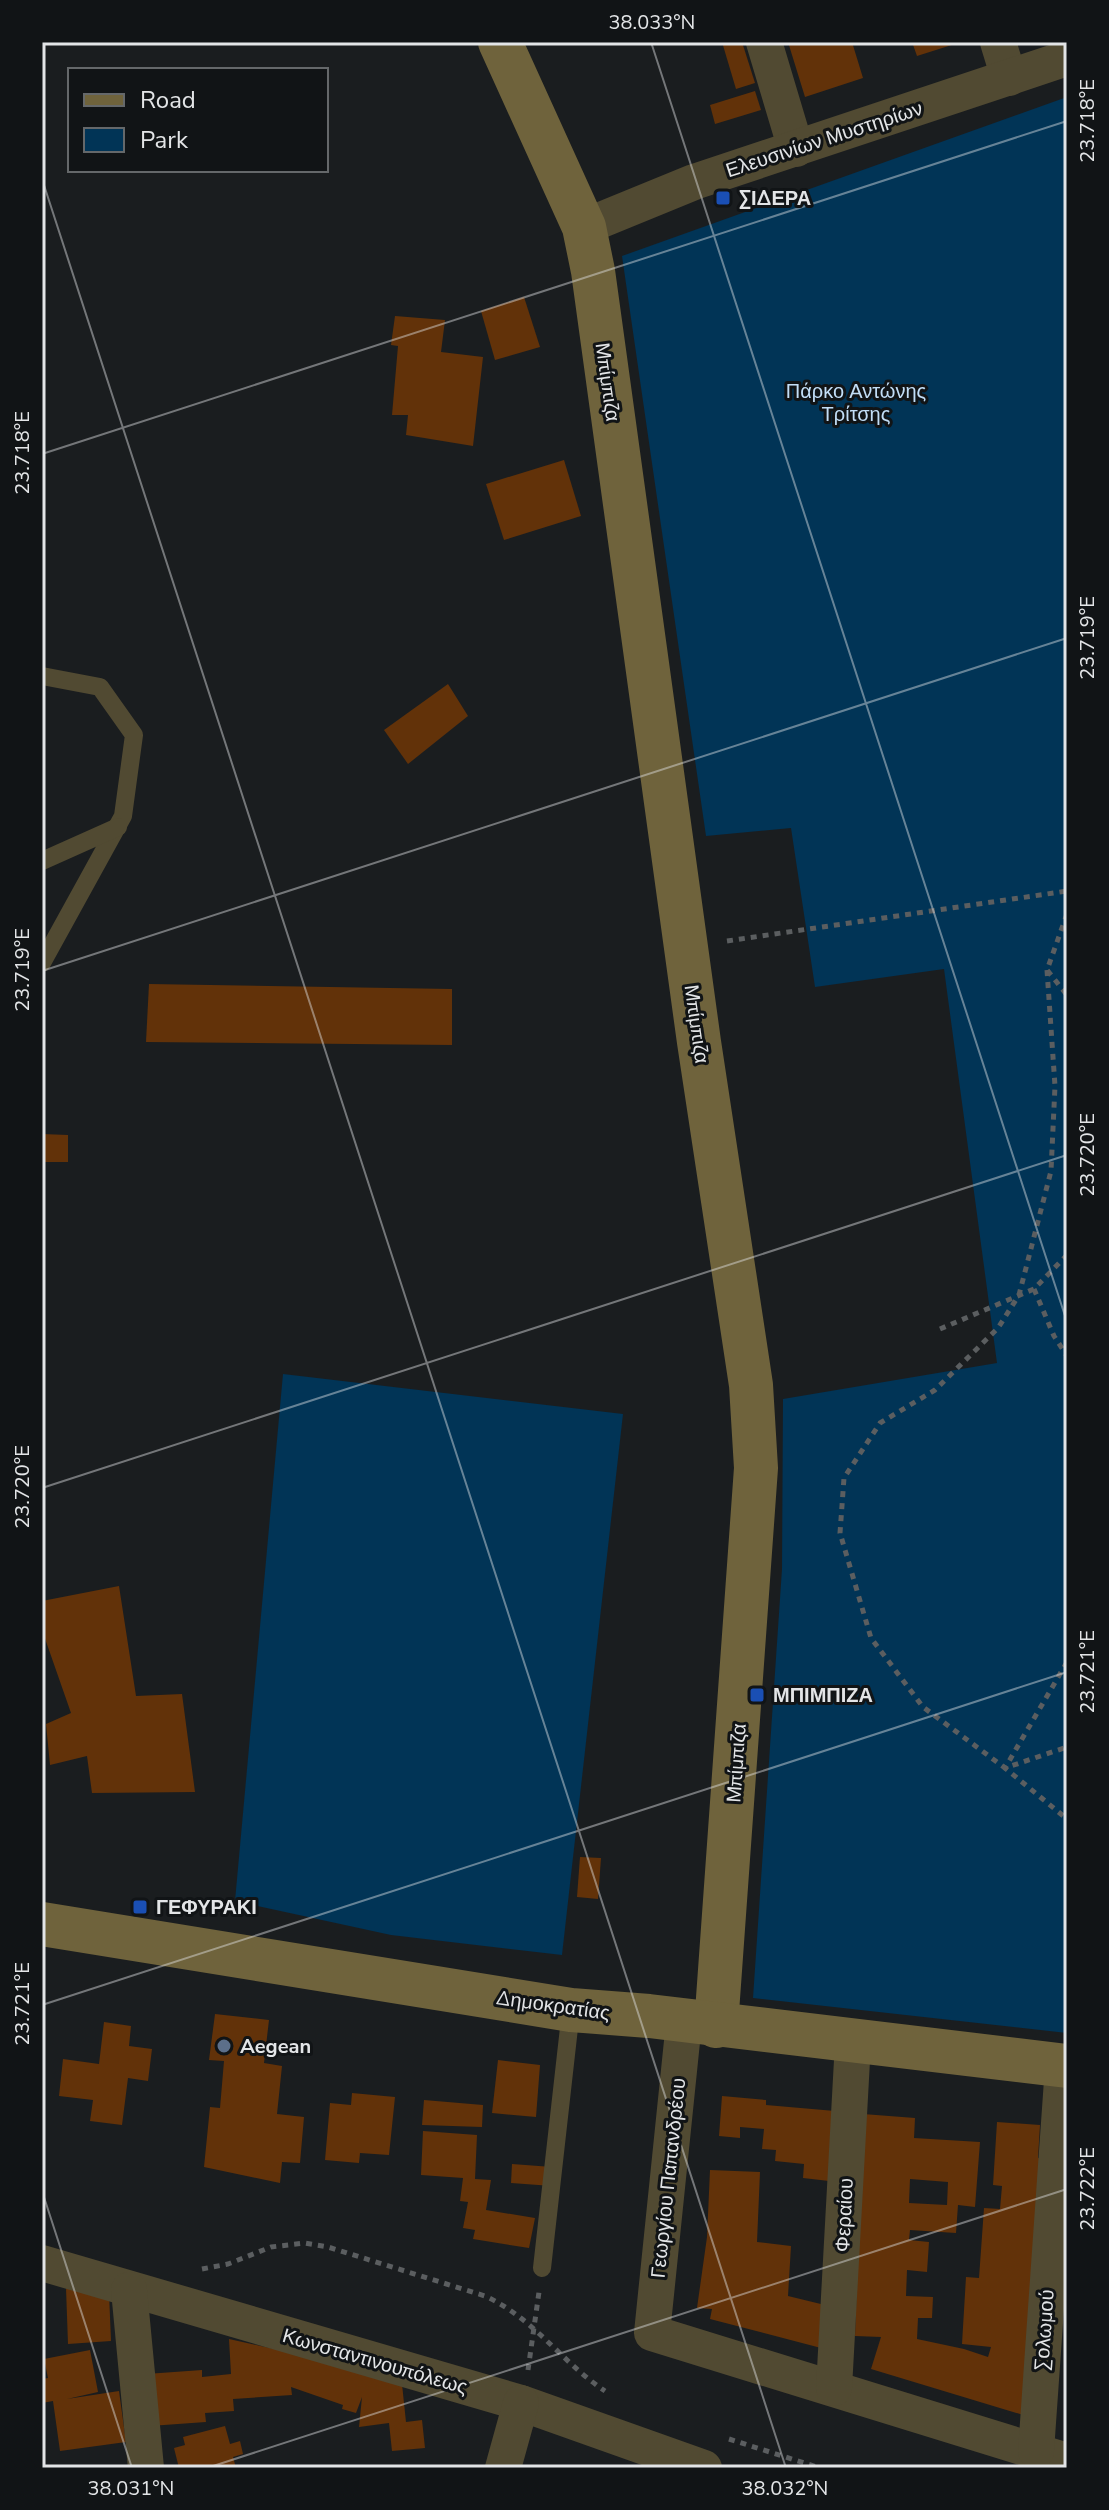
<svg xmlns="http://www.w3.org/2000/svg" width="1109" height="2510" font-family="'Nunito Sans',sans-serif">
<rect width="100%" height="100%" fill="#1a1d1f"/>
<g fill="#013456">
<path d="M1067 97V2033L753 1998 782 1569 783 1399 997 1363 944 969 815 987 791 828 706 836 622 256Z"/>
<path d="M283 1374 623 1414 562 1955 391 1935 235 1901Z"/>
</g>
<g fill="#623209" fill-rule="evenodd">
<path d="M722 42H742L755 83 736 89Z"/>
<path d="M788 42H835V45L852 42 863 78 805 97Z"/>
<path d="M912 42H958V43L917 56Z"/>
<path d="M755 91 761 110 715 124 710 105Z"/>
<path d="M524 297 540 347 495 360 481 311Z"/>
<path d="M395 316 445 320 441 352 483 357 473 446 406 435 408 415H392L398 346 391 345Z"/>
<path d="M564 460 581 516 504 540 486 484Z"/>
<path d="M448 684 468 716 408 764 384 730Z"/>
<path d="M149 984 452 989V1045L146 1042Z"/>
<path d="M42 1134 68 1135V1162H42Z"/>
<path d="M119 1586 136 1696 182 1694 195 1792 92 1793 87 1756 50 1765 46 1724 71 1713 42 1630V1601Z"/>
<path d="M580 1857 601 1858 598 1899 577 1897Z"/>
<path d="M215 2014 269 2020 264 2063 282 2066 277 2114 304 2117 300 2163 282 2162 280 2183 204 2167 210 2107 220 2108 224 2061 209 2060Z"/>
<path d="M104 2022 131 2026 129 2046 152 2049 148 2081 128 2078 122 2125 90 2121 93 2100 59 2096 63 2059 99 2064Z"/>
<path d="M498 2060 540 2065 536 2117 492 2113Z"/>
<path d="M352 2093 395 2097 389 2155 360 2153 359 2163 325 2160 330 2103 351 2105Z"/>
<path d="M722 2096 766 2100V2105L835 2111 829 2181 803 2178 804 2164 775 2161 776 2150 762 2149 764 2129 740 2127V2138L719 2136Z"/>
<path d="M424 2100 483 2105 482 2127 422 2125Z"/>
<path d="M863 2114 915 2118 914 2138 980 2142 975 2207 958 2205 956 2233 910 2230 909 2240 929 2242 927 2272 907 2270 906 2296 933 2297 932 2318H918L917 2339 964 2349 988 2357 991 2347 962 2344 966 2277 979 2278 984 2208 1000 2209 1002 2186 993 2185 997 2122 1040 2125 1038 2158 1049 2159 1033 2418 871 2369 881 2337 855 2336ZM910 2179 948 2182 947 2205 909 2203Z"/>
<path d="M423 2131 477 2135 475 2179 491 2180 486 2210 535 2218 529 2248 473 2239 475 2230 463 2228 468 2202 460 2201 463 2178 421 2175Z"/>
<path d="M512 2164 552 2167V2186L511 2183Z"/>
<path d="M710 2170 760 2172 757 2242 791 2246 788 2296 829 2306 821 2348 710 2319 712 2309 697 2308 707 2237Z"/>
<path d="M66 2288 109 2293 111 2341 68 2344Z"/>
<path d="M229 2339 288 2352 402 2384 406 2422 422 2420 425 2448 392 2451 389 2423 359 2427 362 2397 356 2413 342 2409 343 2405 291 2387 292 2395 233 2399 234 2411 205 2413 206 2422 150 2426 146 2374 202 2370V2377L231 2374Z"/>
<path d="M90 2350 98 2392 67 2399 119 2391 126 2442 60 2451 53 2401 42 2403V2379L48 2378 44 2359Z"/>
<path d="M225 2426 230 2444 240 2441 243 2454 233 2457 236 2468H179L174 2448 185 2445 183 2437Z"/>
</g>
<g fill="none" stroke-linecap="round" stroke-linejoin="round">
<g stroke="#5b5e60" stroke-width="5" stroke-dasharray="6 6" stroke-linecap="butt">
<path d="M1067 914 1047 970 1067 995"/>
<path d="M727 941 1067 891"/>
<path d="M1047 970 1055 1086 1051 1171 1019 1295 998 1328 935 1390 880 1423 844 1478 840 1533 871 1638 923 1707 1005 1768 1067 1747"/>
<path d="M1034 1289 1054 1336 1067 1356"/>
<path d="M940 1329 1034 1289 1067 1255"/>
<path d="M1067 1662 1005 1768 1067 1819"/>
<path d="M202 2269 228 2264 271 2247 305 2243 328 2247 485 2296C535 2319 560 2361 605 2391"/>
<path d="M528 2370 539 2292"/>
<path d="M729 2439 820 2468"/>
</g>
<g stroke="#514a32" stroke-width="18">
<path d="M42 676 100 687 134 735 123 816 42 963"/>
<path d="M42 861 118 827"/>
<path d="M542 2268 571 2010"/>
</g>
<g stroke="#514a32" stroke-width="36">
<path d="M764 42 796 149"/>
<path d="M998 42 1009 78"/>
<path d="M584 227 694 182 1067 58"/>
<path d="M684 2022 652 2333 1067 2461"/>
<path d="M42 2263 521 2403 704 2468"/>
<path d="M129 2290 146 2468"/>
<path d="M834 2388 853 2042"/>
<path d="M1036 2451 1063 2066"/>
<path d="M503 2468 521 2403"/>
</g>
<g stroke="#6f633c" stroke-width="44">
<path d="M500 42 584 227 593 271 699 1042 751 1385 756 1468 716 2026"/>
<path d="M42 1924 571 2010 649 2016 1067 2066"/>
</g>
</g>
<path fill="none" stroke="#e3e5e7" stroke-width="2" stroke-opacity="0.45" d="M651 42 1067 1322M42 179 786 2468M42 454 1067 121M42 971 1067 638M42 1488 1067 1155M42 2005 1067 1672M42 2191 132 2468M207 2468 1067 2189"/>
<g fill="#1a4fb4" stroke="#111416" stroke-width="3">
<rect x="715" y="190" width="16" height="16" rx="4"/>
<rect x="749" y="1687" width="16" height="16" rx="4"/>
<rect x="132" y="1899" width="16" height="16" rx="4"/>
</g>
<circle fill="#5c6f8a" stroke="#111416" stroke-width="3" cx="224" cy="2046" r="8"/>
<g text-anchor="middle" stroke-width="6" stroke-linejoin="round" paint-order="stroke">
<g font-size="20" fill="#e3e5e7" stroke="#111416">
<text transform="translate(824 139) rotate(-18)" y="7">Ελευσινίων Μυστηρίων</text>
<text transform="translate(608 382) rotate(82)" y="7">Μπίμπιζα</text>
<text transform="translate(697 1024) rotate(82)" y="7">Μπίμπιζα</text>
<text transform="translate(736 1763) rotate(-86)" y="7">Μπίμπιζα</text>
<text transform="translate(553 2005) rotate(8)" y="7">Δημοκρατίας</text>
<text transform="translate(668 2178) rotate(-84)" y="7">Γεωργίου Παπανδρέου</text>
<text transform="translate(844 2215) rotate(-87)" y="7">Φεραίου</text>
<text transform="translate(1044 2330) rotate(-86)" y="7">Σολωμού</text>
<text transform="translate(375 2361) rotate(16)" y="7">Κωνσταντινουπόλεως</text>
</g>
<g font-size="20" font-weight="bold" fill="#e3e5e7" stroke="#111416" text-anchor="start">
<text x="739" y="205">ΣΙΔΕΡΑ</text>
<text x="773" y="1702">ΜΠΙΜΠΙΖΑ</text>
<text x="156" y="1914">ΓΕΦΥΡΑΚΙ</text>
<text x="240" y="2053">Aegean</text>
</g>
<g font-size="20" fill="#c2def7" stroke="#111416">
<text x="856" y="398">Πάρκο Αντώνης<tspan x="856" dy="23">Τρίτσης</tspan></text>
</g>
</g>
<rect width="1109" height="2510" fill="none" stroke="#111416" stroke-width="88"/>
<rect x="68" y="68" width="260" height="104" fill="#111416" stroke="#65686a" stroke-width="2"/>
<rect x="84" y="94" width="40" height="12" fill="#6f633c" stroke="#65686a" stroke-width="2"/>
<text x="140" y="108" font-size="24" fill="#e3e5e7">Road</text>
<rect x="84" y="128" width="40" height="24" fill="#013456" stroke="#65686a" stroke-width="2"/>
<text x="140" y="148" font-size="24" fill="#e3e5e7">Park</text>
<rect x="44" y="44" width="1021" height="2422" fill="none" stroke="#e3e5e7" stroke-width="3"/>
<g font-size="20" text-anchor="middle" fill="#e3e5e7">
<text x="652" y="29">38.033°N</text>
<text transform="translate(1087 121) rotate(-90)" y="7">23.718°E</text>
<text transform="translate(22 453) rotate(-90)" y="7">23.718°E</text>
<text transform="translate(1087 638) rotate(-90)" y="7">23.719°E</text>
<text transform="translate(22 970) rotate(-90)" y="7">23.719°E</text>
<text transform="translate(1087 1155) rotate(-90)" y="7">23.720°E</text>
<text transform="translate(22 1487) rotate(-90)" y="7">23.720°E</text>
<text transform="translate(1087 1672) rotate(-90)" y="7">23.721°E</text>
<text transform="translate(22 2004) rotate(-90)" y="7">23.721°E</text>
<text transform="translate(1087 2189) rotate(-90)" y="7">23.722°E</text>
<text x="131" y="2495">38.031°N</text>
<text x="785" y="2495">38.032°N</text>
</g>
</svg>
